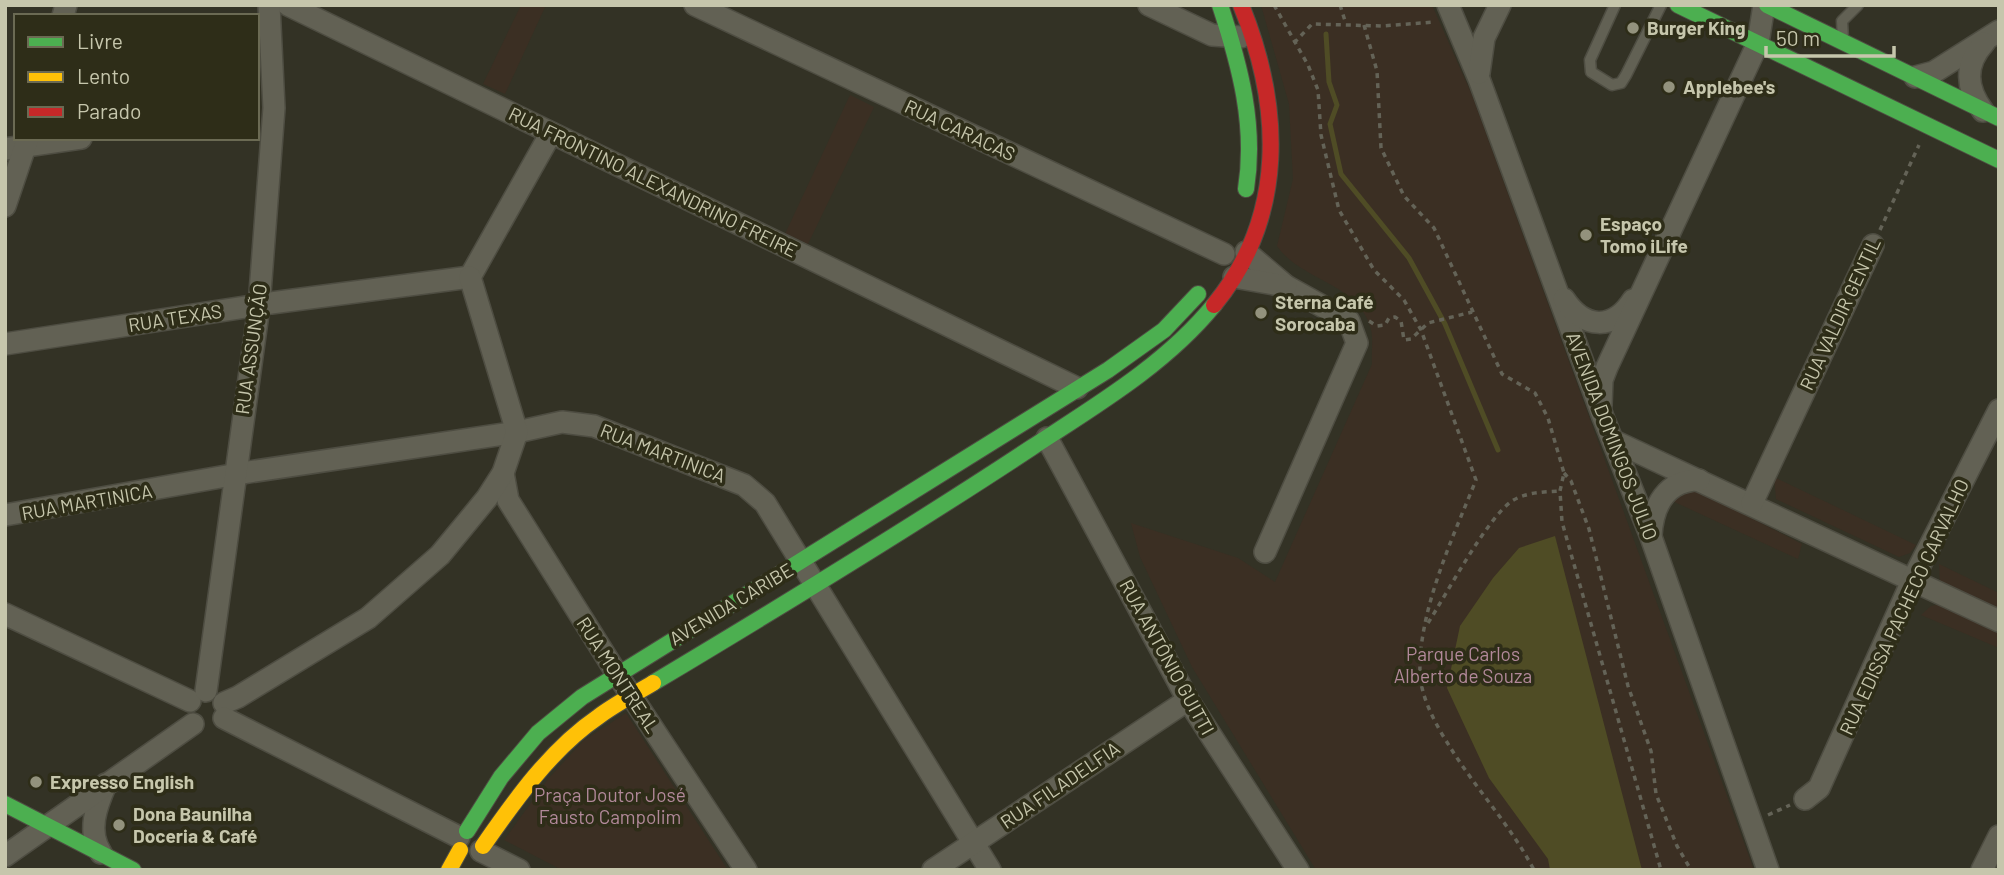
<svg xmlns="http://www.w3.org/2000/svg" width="2004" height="875" font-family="Barlow,sans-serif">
<rect width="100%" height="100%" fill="#333225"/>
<g fill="#3b2f23">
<path d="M521 5H546L505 94 483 84Z"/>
<path d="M1261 5H1432L1472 95 1754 870H1316L1192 667 1140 557 1131 523 1238 558 1275 582 1372 364C1371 352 1374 337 1370 326 1357 283 1300 280 1277 246L1293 179 1289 104Z"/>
<path d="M850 95 874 107 808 244 785 234Z"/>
<path d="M1774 477 1916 545 1910 553 1899 557 1776 499Z"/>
<path d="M1690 487 1802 544 1798 559 1668 499Z"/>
<path d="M1939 564 1999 593V614L1940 586Z"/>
<path d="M1946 603 1999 626V648L1921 615 1931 606Z"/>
<path d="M626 713 728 870H562L504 840 548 779 583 741Z"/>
</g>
<path fill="#4f4c25" d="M1555 536 1642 870H1550L1548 859 1489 778 1447 688 1460 626 1493 578 1519 548Z"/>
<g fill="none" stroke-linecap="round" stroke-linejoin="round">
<path stroke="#4f4c25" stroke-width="5" d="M1326 34 1329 82 1337 105 1330 124 1341 174 1409 258 1445 324 1498 450"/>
<defs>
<g id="lane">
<path d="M1615 5 1590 60 1591 72 1612 85 1621 83 1626 75 1661 5"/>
<path d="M1843 39 1842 21 1858 5"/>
</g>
<g id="street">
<path d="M288 5 1077 388"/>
<path d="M695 5 1224 254"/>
<path d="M1149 5 1212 35 1241 37"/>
<path d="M1448 5 1479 79 1603 417 1651 537 1768 870"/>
<path d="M63 16 66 5"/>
<path d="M1479 73 1484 38 1500 5"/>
<path d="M1915 77 1934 72 1999 31"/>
<path d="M1983 111C1966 88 1964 65 1984 43"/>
<path d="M5 149 81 138"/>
<path d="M5 206 28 138"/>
<path d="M1246 252 1286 286 1349 321 1357 343 1265 552"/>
<path d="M470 277 551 133"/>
<path d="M1234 277 1286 286"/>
<path d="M1564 299C1584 329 1613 331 1633 300"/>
<path d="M5 344 271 303 470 277"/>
<path d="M1601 405 1602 380 1607 367 1758 43 1764 5"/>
<path d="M1047 438 1188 700 1298 870"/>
<path d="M1614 441 1999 621"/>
<path d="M503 473 508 500 617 674 746 870"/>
<path d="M1752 503 1873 245"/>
<path d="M5 515 249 472 517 432 562 422 594 426 744 485 765 503 990 870"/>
<path d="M1651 535C1653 506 1666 480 1699 480"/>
<path d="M5 614 190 701"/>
<path d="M206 691 259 306 274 108 269 5"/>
<path d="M224 703 238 697 368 618 440 555 487 498 503 473 517 432 470 277"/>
<path d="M224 718 459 837"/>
<path d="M1805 799 1819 788 1913 579 1999 410"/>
<path d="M481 851 519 870"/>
<path d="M101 853C87 831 96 807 106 784"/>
<path d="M5 856 193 724"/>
<path d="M933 870 1188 700"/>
<path d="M1982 870 1999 836"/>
</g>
<g id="fast">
<path d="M1220 5C1240 66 1256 125 1246 189"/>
<path d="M1678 5 1999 160"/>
<path d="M1767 5 1999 118"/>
<path d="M653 683C780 607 907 530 1031 448 1095 406 1165 365 1214 305"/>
<path d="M5 804 133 870"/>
<path d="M467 831 501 777 538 733 582 697 1108 370 1164 330 1198 294"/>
</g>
<g id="slow">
<path d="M483 846C515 800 551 749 598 717 615 704 635 694 653 683"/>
<path d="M449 870 460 850"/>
</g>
<path id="jam" d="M1214 305C1287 216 1282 106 1241 5"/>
</defs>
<use href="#lane" stroke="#4e4d42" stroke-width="13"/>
<use href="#street" stroke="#4e4d42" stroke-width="24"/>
<use href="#fast" stroke="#4e4d42" stroke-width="18"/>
<use href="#slow" stroke="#4e4d42" stroke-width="18"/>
<use href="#jam" stroke="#4e4d42" stroke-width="18"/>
<g stroke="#646357" stroke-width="3.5" stroke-dasharray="5 5" stroke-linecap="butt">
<path d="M1274 5 1308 65 1318 90 1321 135 1339 210 1374 270 1404 300 1421 330 1476 480C1453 537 1418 611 1420 674 1421 698 1437 727 1450 747 1476 789 1511 826 1534 870"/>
<path d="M1340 5 1346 24"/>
<path d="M1364 25 1377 71 1381 148 1404 196 1434 228 1502 374 1535 393 1548 418 1564 473 1560 491 1562 522 1661 870"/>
<path d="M1294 43 1312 24 1382 26 1434 22"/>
<path d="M1880 230 1919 145"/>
<path d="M1369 321 1377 326 1385 325 1389 318 1395 317 1401 321 1404 340 1411 339 1428 323 1472 312"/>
<path d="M1564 473 1571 481 1589 529 1628 686 1651 751 1656 794 1677 846 1691 870"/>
<path d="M1428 623C1446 595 1487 518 1512 501 1526 492 1544 492 1560 491"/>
<path d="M1768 815 1790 805"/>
</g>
<use href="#lane" stroke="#626154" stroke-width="10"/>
<use href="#street" stroke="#626154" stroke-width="21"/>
<use href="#fast" stroke="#4caf50" stroke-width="16"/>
<use href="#slow" stroke="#ffc107" stroke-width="16"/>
<use href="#jam" stroke="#c62828" stroke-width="16"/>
</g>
<g fill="#93927d" stroke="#2e2d18" stroke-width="2.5">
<circle cx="1633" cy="28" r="7"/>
<circle cx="1669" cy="87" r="7"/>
<circle cx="1586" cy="235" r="7"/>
<circle cx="1261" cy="313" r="7"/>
<circle cx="36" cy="782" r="7"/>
<circle cx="119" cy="825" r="7"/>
</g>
<g text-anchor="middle" stroke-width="7" stroke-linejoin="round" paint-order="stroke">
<g font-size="19" font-weight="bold" fill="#c6c6ac" stroke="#2e2d18" text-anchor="start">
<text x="1647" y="35">Burger King</text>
<text x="1683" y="94">Applebee's</text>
<text x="1600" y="231">Espaço<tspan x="1600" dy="22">Tomo iLife</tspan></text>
<text x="1275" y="309">Sterna Café<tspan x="1275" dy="22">Sorocaba</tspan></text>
<text x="50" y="789">Expresso English</text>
<text x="133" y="821">Dona Baunilha<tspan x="133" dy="22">Doceria &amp; Café</tspan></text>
</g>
<g font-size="19" fill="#c6c6ac" stroke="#2e2d18">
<text transform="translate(960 130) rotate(25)" y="7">RUA CARACAS</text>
<text transform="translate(653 182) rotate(26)" y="7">RUA FRONTINO ALEXANDRINO FREIRE</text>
<text transform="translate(1840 314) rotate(-65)" y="7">RUA VALDIR GENTIL</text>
<text transform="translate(175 318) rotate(-9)" y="7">RUA TEXAS</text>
<text transform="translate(251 349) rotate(-82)" y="7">RUA ASSUNÇÃO</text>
<text transform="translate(1612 436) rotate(69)" y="7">AVENIDA DOMINGOS JULIO</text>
<text transform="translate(663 453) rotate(21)" y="7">RUA MARTINICA</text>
<text transform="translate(87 502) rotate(-10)" y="7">RUA MARTINICA</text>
<text transform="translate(731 604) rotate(-31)" y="7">AVENIDA CARIBE</text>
<text transform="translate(1904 607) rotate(-65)" y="7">RUA EDISSA PACHECO CARVALHO</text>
<text transform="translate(1167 657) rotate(61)" y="7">RUA ANTÔNIO GUITTI</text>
<text transform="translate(618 675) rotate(57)" y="7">RUA MONTREAL</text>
<text transform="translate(1060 785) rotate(-34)" y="7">RUA FILADELFIA</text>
</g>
<g font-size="19" fill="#b2899a" stroke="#2e2d18">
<text x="1463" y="661">Parque Carlos<tspan x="1463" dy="22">Alberto de Souza</tspan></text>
<text x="610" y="802">Praça Doutor José<tspan x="610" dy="22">Fausto Campolim</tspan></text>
</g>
</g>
<rect width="2004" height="875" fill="none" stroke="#c6c6ac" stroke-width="14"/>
<rect x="14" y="14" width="245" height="126" fill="#2e2d18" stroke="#6b6a53" stroke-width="2"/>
<rect x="28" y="37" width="35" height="10" fill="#4caf50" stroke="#6b6a53" stroke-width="2"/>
<text x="77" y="49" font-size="21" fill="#c6c6ac">Livre</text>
<rect x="28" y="72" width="35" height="10" fill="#ffc107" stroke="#6b6a53" stroke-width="2"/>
<text x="77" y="84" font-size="21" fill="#c6c6ac">Lento</text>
<rect x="28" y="107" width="35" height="10" fill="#c62828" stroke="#6b6a53" stroke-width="2"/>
<text x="77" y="119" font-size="21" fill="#c6c6ac">Parado</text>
<path d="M1766 46v10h128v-10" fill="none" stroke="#c6c6ac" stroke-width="3.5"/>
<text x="1776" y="46" font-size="21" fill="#c6c6ac" stroke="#2e2d18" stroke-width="5" paint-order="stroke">50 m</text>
</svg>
